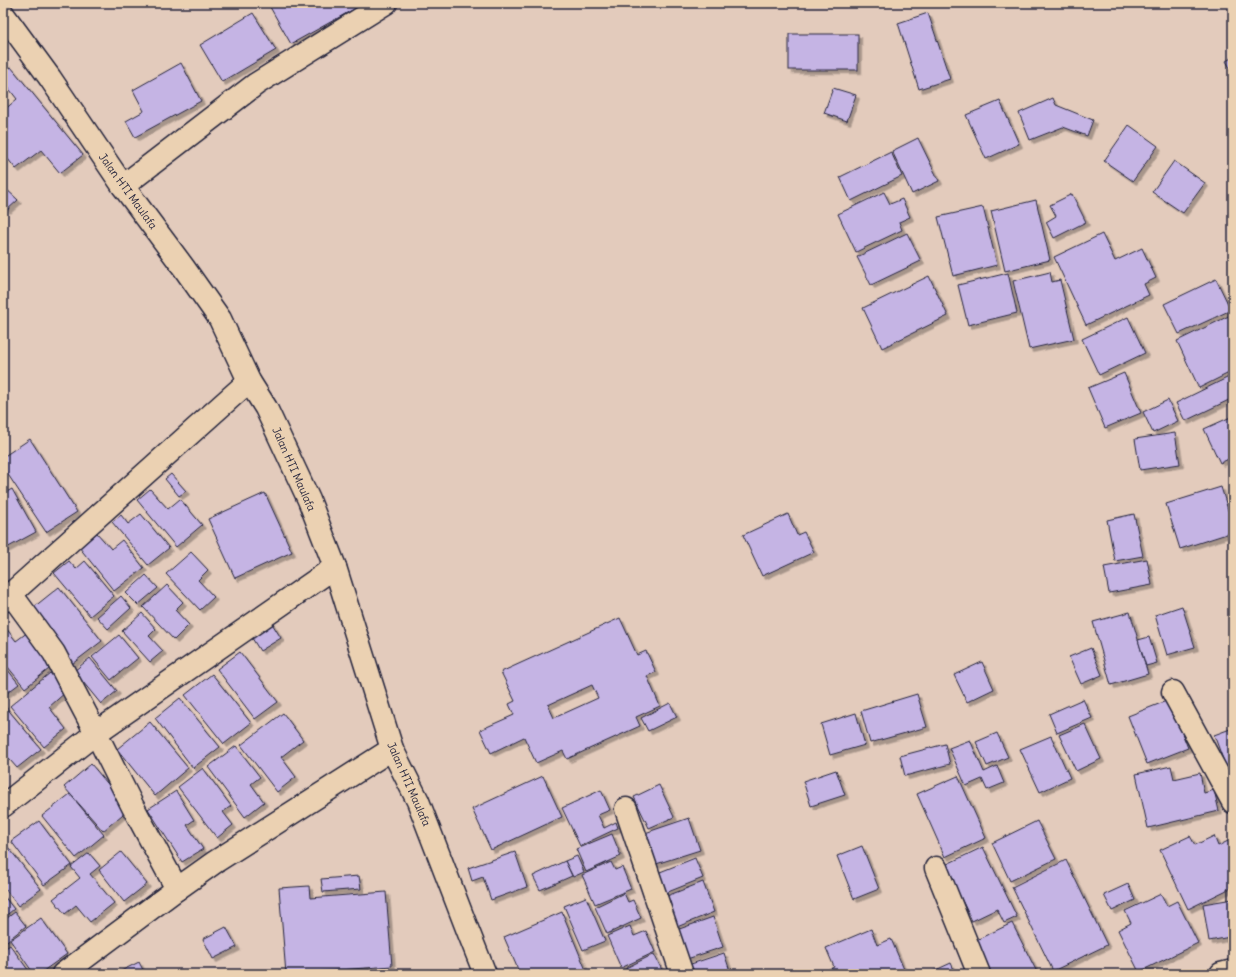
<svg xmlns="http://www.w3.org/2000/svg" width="1236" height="977" font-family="Delius,sans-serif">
<defs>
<filter id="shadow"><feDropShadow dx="3.5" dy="3.5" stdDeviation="0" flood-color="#0004"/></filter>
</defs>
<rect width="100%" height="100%" fill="#e3cbbc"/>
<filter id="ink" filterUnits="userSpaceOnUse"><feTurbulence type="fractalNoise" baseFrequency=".025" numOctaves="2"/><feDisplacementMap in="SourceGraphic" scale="8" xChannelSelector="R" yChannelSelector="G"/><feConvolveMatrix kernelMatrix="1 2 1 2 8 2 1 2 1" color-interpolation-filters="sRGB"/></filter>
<g filter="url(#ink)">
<g fill="#c5b4e4" stroke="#22223b" fill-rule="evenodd" filter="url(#shadow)">
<path d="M276 3H365L291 44 270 7Z"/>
<path d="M253 13 276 50 222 82 200 45Z"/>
<path d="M928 13 950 79 919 89 898 23Z"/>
<rect x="789" y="34" width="69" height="36"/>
<path d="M1233 57V73L1226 61Z"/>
<path d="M181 63 201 101 135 137 126 121 144 111 133 90Z"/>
<path d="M11 67 83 155 60 173 41 150 16 169 3 153V111L17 99 3 81V73Z"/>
<path d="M833 88 856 95 847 121 824 113Z"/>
<path d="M1053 98 1056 105 1093 120 1087 136 1063 127 1030 140 1019 113Z"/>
<path d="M1000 101 1019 144 986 159 966 115Z"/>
<path d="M1129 125 1158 146 1133 181 1104 161Z"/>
<path d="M918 138 939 181 912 194 892 151Z"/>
<path d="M891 152 902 176 851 201 840 177Z"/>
<path d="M1174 161 1205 183 1183 213 1152 192Z"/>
<path d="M4 187 18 200 7 210 3 205V188Z"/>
<path d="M884 192 890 204 902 199 910 217 899 222 902 230 856 252 838 214Z"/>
<path d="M1072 194 1086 222 1054 238 1046 222 1056 216 1050 205Z"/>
<path d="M1036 200 1050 260 1005 271 991 211Z"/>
<path d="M983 207 997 265 953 276 938 217Z"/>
<path d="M907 233 921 261 871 285 857 257Z"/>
<path d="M1102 234 1115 261 1142 248 1156 278 1144 284 1149 295 1086 325 1054 257Z"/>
<path d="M1050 272 1052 282 1060 280 1074 339 1029 349 1013 281Z"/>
<path d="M1008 273 1017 313 968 325 958 285Z"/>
<path d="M929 276 948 316 882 348 863 308Z"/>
<path d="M1216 279 1231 310 1179 334 1164 304Z"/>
<path d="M1233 314V371L1199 388 1177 341Z"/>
<path d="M1128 317 1145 353 1099 375 1082 339Z"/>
<path d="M1124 373 1141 413 1105 428 1088 388Z"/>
<path d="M1233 375V398L1185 421 1176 403Z"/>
<path d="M1168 400 1178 421 1153 433 1143 412Z"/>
<path d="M1233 416V457L1220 463 1204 429Z"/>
<path d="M1175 433 1180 464 1140 470 1135 439Z"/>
<path d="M30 439 77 512 46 532 3 467V457Z"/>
<path d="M171 474 186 491 179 496 165 479Z"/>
<path d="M1221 487 1233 526V532L1180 549 1166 504Z"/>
<path d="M12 489 36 532 3 550V494Z"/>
<path d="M150 489 168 509 180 499 202 525 176 547 137 500Z"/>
<path d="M265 493 292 552 235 578 208 519Z"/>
<path d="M141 514 169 548 148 565 112 522 121 515 128 524Z"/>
<path d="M788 514 797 535 804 532 814 552 762 576 743 535Z"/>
<path d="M1134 514 1143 556 1115 561 1107 520Z"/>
<path d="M97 533 111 549 122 540 144 568 114 591 79 547Z"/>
<path d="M191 552 208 570 198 580 214 597 200 610 166 574Z"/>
<path d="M1147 559 1152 585 1109 593 1104 567Z"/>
<path d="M69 561 76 569 85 561 114 596 90 616 54 573Z"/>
<path d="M146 575 158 588 138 605 126 593Z"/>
<path d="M167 585 183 602 175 610 189 625 174 640 143 607Z"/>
<path d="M59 587 102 641 72 664 29 611Z"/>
<path d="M121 596 131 608 108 629 97 617Z"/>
<path d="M1182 606 1195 647 1167 655 1155 615Z"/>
<path d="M1130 612 1148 674 1111 685 1093 622Z"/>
<path d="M142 613 156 629 149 636 163 651 150 662 122 631Z"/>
<path d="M268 617 281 638 260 651 247 630Z"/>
<path d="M620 618 637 655 646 651 656 672 647 676 660 706 636 717 640 726 567 759 563 751 536 763 524 737 491 753 480 730 514 715 509 704 515 701 501 672ZM592 685 598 698 554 718 548 705Z"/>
<path d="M5 627 16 641 28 632 54 665 25 688 3 661V628Z"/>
<path d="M119 635 138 658 111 680 92 657Z"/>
<path d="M1149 637 1157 663 1146 666 1138 640Z"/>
<path d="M1091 648 1102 675 1081 684 1069 657Z"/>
<path d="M240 652 278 702 255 719 217 669Z"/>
<path d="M90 658 117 691 101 704 74 671Z"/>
<path d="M982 662 994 689 967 702 954 675Z"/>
<path d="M3 664 19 684 3 696Z"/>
<path d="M50 673 66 692 49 707 66 729 44 747 10 706Z"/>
<path d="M212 674 251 723 224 744 185 695Z"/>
<path d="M917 694 927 727 870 743 861 711Z"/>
<path d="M180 698 220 747 193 768 155 718Z"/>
<path d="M1083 699 1092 718 1057 733 1049 714Z"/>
<path d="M1169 700 1188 748 1147 764 1128 716Z"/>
<path d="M670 703 677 717 648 731 641 718Z"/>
<path d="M5 706 41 749 17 768 3 752V708Z"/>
<path d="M283 713 303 740 281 757 296 777 277 792 241 745Z"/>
<path d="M856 713 865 745 830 755 821 724Z"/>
<path d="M150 722 188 768 155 796 117 749Z"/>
<path d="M1085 724 1101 759 1076 771 1059 735Z"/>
<path d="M1233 728V768L1227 770 1214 735Z"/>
<path d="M997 733 1008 757 987 766 976 742Z"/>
<path d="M1051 736 1070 778 1040 792 1020 749Z"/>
<path d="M970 740 984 772 997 766 1004 783 987 790 982 779 966 786 949 748Z"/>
<path d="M945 744 950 764 905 776 900 756Z"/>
<path d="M236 746 260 777 251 784 264 802 245 817 208 767Z"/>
<path d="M91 764 129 809 103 831 64 787Z"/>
<path d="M1171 766 1174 779 1200 773 1204 793 1214 790 1219 811 1148 828 1136 774Z"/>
<path d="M203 768 231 806 223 812 233 825 217 838 178 787Z"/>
<path d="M836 770 845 795 811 806 803 781Z"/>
<path d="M543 776 562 817 491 850 472 809Z"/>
<path d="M958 776 986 838 945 857 917 794Z"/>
<path d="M659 785 674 817 649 828 634 797Z"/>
<path d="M601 790 610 810 598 815 604 828 616 822 618 828 580 846 562 808Z"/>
<path d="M176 791 194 820 187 825 203 849 182 862 148 809Z"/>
<path d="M70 794 104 835 76 858 42 816Z"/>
<path d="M689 818 700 850 653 865 642 834Z"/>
<path d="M39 821 72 865 44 885 11 841Z"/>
<path d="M1037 821 1056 859 1010 881 992 843Z"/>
<path d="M612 834 621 856 586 872 576 849Z"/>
<path d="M1190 836 1195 845 1214 836 1218 846 1230 840 1233 846V887L1188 909 1160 850Z"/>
<path d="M862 846 879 889 854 899 837 856Z"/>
<path d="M8 847 41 889 18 906 3 886V851Z"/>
<path d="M983 847 1017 917 1004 923 997 909 972 921 945 865Z"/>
<path d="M121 852 147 884 124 902 99 870Z"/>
<path d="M515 852 527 887 491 900 483 877 472 881 468 868Z"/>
<path d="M89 853 100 866 90 874 114 903 90 922 76 905 65 914 53 899 80 878 71 867Z"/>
<path d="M577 856 584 872 573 877 565 861Z"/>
<path d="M695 858 703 878 663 894 655 874Z"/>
<path d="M1066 860 1107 945 1053 971 1012 887Z"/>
<path d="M565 861 572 876 540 890 533 876Z"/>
<path d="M611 862 615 870 622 867 631 889 595 904 582 875Z"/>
<path d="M359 876 361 889 323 892 321 879Z"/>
<path d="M703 882 714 912 672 929 659 899Z"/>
<path d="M1128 884 1135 900 1112 911 1104 895Z"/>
<path d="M309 886 310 898 386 892 392 966 286 974 279 888Z"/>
<path d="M624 893 628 902 633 900 641 918 607 934 595 907Z"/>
<path d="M1161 894 1167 906 1177 901 1198 943 1139 972 1118 930 1131 923 1125 911Z"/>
<path d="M3 895 14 909 3 918Z"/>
<path d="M586 897 605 941 583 950 564 906Z"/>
<path d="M1233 899V954L1230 937 1209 941 1203 904Z"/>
<path d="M15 912 26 926 3 944V921Z"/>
<path d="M562 912 586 970 576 974H520L504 937Z"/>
<path d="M713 917 723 947 681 961 671 932Z"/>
<path d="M41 918 67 954 39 974H34L10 940Z"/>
<path d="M1012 923 1038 974H988L972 942Z"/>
<path d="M630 926 634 936 646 931 655 952 621 968 607 936Z"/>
<path d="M226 927 237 947 213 959 203 939Z"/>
<path d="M871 929 877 945 891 939 906 974H818L834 967 826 948Z"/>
<path d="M10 945 31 974H3V950Z"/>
<path d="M724 953 731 974H691L688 965Z"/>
<path d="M654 954 664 974H628L626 968Z"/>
<path d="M139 962 145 974H115Z"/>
<path d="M951 963 956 974H927Z"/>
</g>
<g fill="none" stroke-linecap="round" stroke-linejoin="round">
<defs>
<g id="minor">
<path d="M3 14 50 78 123 186 184 268 220 319 249 381 266 408 309 500 335 567 392 749 418 801 468 931 485 974"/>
<path d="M123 186 256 84 386 3"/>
<path d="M11 594 54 653 96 733 133 807 177 889"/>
<path d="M3 601 249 381"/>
<path d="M1173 692 1233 802"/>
<path d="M3 806 96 733 335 567"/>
<path d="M626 809 682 974"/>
<path d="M936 868 979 974"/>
<path d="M63 974 177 889 215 862 392 749"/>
<path d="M1221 974 1233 971"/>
</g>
</defs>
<use href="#minor" stroke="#22223b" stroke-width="25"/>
<use href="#minor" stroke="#ebd1b2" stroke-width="22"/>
</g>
</g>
<g text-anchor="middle" stroke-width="3" stroke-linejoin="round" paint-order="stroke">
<g font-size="11" fill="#22223b" stroke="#ebd1b2">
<text transform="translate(128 191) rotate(54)" y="4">Jalan HTI Maulafa</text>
<text transform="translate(294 469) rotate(66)" y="4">Jalan HTI Maulafa</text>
<text transform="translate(409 784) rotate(66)" y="4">Jalan HTI Maulafa</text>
</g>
</g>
<rect width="1236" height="977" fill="none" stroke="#ebd1b2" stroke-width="16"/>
<rect x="8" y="8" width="1220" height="961" fill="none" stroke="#22223b" stroke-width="1.5" filter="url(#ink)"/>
</svg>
